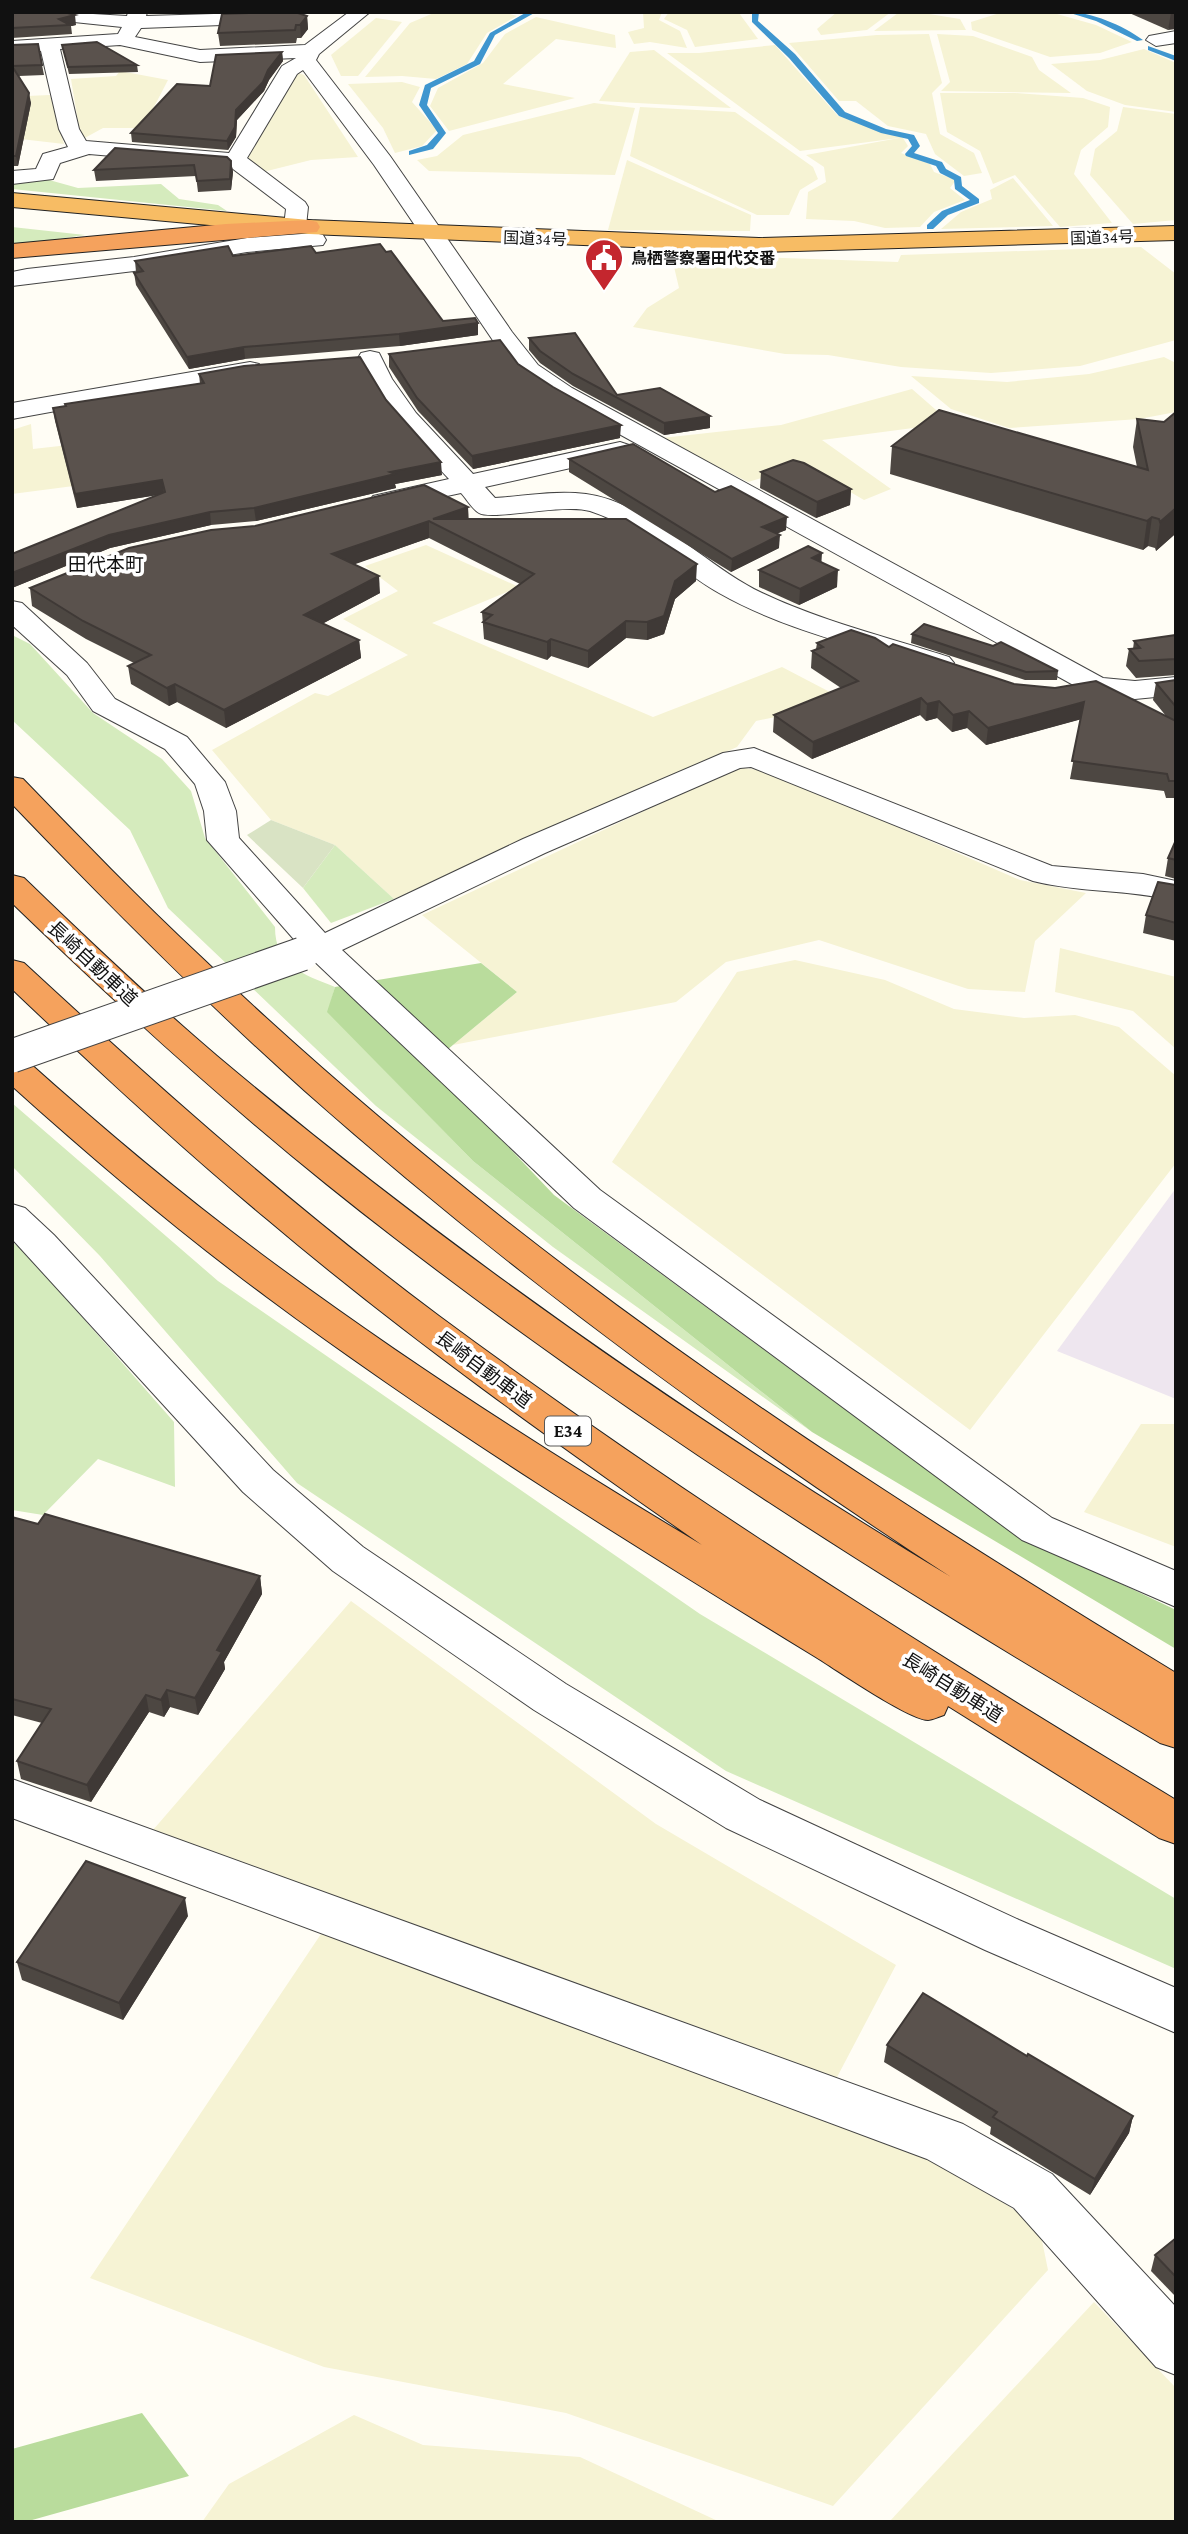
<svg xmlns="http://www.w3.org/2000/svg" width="1188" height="2534" font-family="'Crimson Pro','Noto Sans JP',serif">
<rect width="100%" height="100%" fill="#fffdf5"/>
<path fill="#eee6ef" d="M1176 1188V1399L1057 1351Z"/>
<g fill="#f6f3d4">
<path d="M436 12H502L517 16 487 33 467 64 436 79 402 76 365 77 410 23Z"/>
<path d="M643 12H662L659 20 680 31 687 48 650 42 634 44 628 32 644 28Z"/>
<path d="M669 12 739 13 758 39 695 47 687 30 664 19Z"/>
<path d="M837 12H891L867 30 821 35 817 29Z"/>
<path d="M1003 12H1050L1096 25 1132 42 1100 53 1050 57 972 30 971 22Z"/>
<path d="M898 13H923L960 19 966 30 874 31Z"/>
<path d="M536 17 615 35 616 48 556 39 503 84 575 98 449 131 430 106 438 88 483 63 505 34Z"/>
<path d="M376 18 402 22 358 76H341L331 55Z"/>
<path d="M929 34 942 83 932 93 940 134 974 153 982 173 964 176 935 154 926 134 888 126 856 101H839L789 43 877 35Z"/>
<path d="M937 34 973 36 1032 57 1039 70 1071 93 941 91 950 82Z"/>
<path d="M775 45 838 116 903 138 908 146 901 153 930 164 934 172 956 180 950 188 965 200 934 212 920 227 885 228 854 221 806 219 808 192 826 182 824 167 806 155 899 138 800 151 667 53H699Z"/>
<path d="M1144 49 1176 63V112L1125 105 1087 91 1051 64 1100 60Z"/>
<path d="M654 50 731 108 599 101 630 52Z"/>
<path d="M120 71 168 80 143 128H103L81 140 71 79 116 76Z"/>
<path d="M293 71 304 75 358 157 311 160 263 172 240 154Z"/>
<path d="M402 82 420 87 412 102 437 130 422 146 395 153 383 128 348 84Z"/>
<path d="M940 93H1015L1083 98 1110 107 1108 127 1081 150 1074 174 1112 223 1060 227 1015 175 993 184 980 151 947 132Z"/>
<path d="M50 95 64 144 12 138V113L29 112 27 96Z"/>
<path d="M594 103 635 108 615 175 429 171 417 160 437 156 463 135Z"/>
<path d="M640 107 735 112 813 167 818 179 800 190 789 215H757L630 156Z"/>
<path d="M1123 107 1176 114V220L1133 224 1090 175 1095 149 1117 131Z"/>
<path d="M627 160 751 215 750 231 608 230Z"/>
<path d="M1013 178 1053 226 941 229 961 212 992 199 990 190Z"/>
<path d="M1141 247 1176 274V340L1080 366 991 373 901 367 828 355 785 354 633 327 647 308 679 288 671 254 898 262 901 255Z"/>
<path d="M1164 357 1176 363V412L1139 419 1009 428 951 409 911 376 1007 382 1089 374Z"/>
<path d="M912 389 951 423 822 440 891 489 864 500 804 465 748 482 662 438 781 425Z"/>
<path d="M31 424 33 449 175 433 189 471 12 494V430Z"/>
<path d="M426 545 519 587 432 623 653 717 782 667 849 702 756 721 737 747 394 899 335 845 271 820 212 750 315 693 328 696 408 655 343 619 398 591 365 566Z"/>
<path d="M738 767 771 772 1020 880 1086 893 1035 941 1025 992 968 989 819 940 726 962 676 1002 453 1045 517 992 422 915Z"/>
<path d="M1060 948 1176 977V1049L1133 1011 1055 992Z"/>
<path d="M795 960 885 980 954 1009 1024 1018 1075 1015 1119 1027 1176 1076V1163L970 1430 612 1162 737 972Z"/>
<path d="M1141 1424H1176V1547L1084 1512Z"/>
<path d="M351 1601 656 1824 896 1965 835 2081 153 1830Z"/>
<path d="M321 1934 941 2162 1039 2226 1048 2270 833 2506 566 2413 324 2367 90 2278Z"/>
<path d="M1094 2302 1176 2388V2522H889Z"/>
<path d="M354 2415 423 2445 580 2457 720 2522H202L229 2484Z"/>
</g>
<g fill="#d5ebbd">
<path d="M42 178 78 188 161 184 179 199 218 205 227 211 12 189V185Z"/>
<path d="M12 227 85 235 12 246Z"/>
<path d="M12 635 30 644 93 713 162 759 191 791 205 838 275 927C275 966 303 974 335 987L328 1012 473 1161 812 1432 553 1247 376 1106 168 908 130 830 12 720Z"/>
<path d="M335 845 394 899 331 923 303 888Z"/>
<path d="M12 1103 218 1281 700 1614 1176 1899V1969L726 1771 297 1483 100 1256 12 1166Z"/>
<path d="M12 1242 26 1253 174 1422 175 1487 98 1459 43 1515 12 1510Z"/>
</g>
<g fill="#b9dc9c">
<path d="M481 963 517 992 430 1064 554 1195 1010 1531 1176 1610V1649L812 1432 473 1161 327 1012 335 987Z"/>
<path d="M142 2413 189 2476 25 2522H12V2449Z"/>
</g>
<path fill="#d9e3c4" d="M271 820 335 845 303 888 247 835Z"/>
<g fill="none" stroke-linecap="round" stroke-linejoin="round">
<g fill="#3f96cf" fill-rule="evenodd">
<path d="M527 12H536L495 35 480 64 431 88 427 105 446 133 433 149 409 155V151L427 145 438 133 419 105 425 85 474 61 490 33Z"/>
<path d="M752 12H759L758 21 795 54 845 112 886 129 914 135 920 146 914 153 942 162 946 169 961 177 962 186 979 199V203L948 215 933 229H927V225L942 211 970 200 955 189 954 180 940 173 936 166 906 156 905 154 912 146 908 139 881 133 839 116 789 58 752 22Z"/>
<path d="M1067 12C1092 12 1122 25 1143 40L1137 41 1096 21Z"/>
<path d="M1148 46 1176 56V61L1148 50Z"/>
</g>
<defs>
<g id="minor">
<path d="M59 12 127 16 128 12H147L146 16 277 12 283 17 273 23 141 28 135 37 200 50 305 45 349 12H370L319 54 316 60 390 156 512 332 538 365 572 388 1103 678 1135 681 1176 677V695L1135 699 1086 692 554 398 520 375 494 342 374 165 303 70 297 74 247 158 305 202 308 207 306 226 303 231H287L284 226 286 209 229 166 89 154 60 163 53 179 12 184V171L36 169 43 154 68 147 59 129 41 51 12 53V41L118 34 122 27 74 22 67 20ZM120 45 200 62 296 58 282 66 229 153 86 141 79 129 60 49Z"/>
<path d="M1176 31V43L1156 46 1146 40 1149 36Z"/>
<path d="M315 233 323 235 326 240 323 245 247 252 134 271 12 286V272L27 269 134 257 247 238Z"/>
<path d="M370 351 379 353 392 379 416 413 473 474 620 442 629 445 633 450 629 455 485 487 495 498C525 496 556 490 586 494 648 502 705 566 762 593 821 621 887 637 949 657L954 663 949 669 939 672 929 669C859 646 784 630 719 593 676 569 638 526 590 511 564 503 492 521 479 513 472 509 466 498 461 493L382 510 373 508 369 502 373 496 449 479C414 441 379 406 358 358L361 353Z"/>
<path d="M250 362 259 364 262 369 259 374 12 419V403Z"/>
<path d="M12 601 22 603 87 663 115 699 187 737 225 782 236 811 239 838 325 933 523 839 723 753 754 748 1052 866 1143 874 1176 881V901C1129 889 1080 893 1033 881L751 767 740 768 545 853 342 950 600 1190 1052 1518 1176 1571V1607L1022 1540 574 1208 314 961 302 964 290 961 285 954 290 947 298 944 207 840 204 811 195 784 165 749 93 711 67 675 12 625Z"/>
<path d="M12 1204 25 1208 54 1235 273 1470 363 1547 566 1684 760 1800 1019 1920 1176 1988V2033L985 1950 726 1828 534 1710 333 1571 243 1492 12 1239Z"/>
<path d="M12 1779 963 2124 1052 2174 1176 2307V2375L1156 2367 1014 2208 927 2159 12 1818Z"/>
</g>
<path id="trunk" d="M12 193 309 220 759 238 1176 226V240L759 252 309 234 12 207Z"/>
<g id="motorway">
<path d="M309 220 317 222 320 227 317 232 12 258V244L226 224Z"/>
<path d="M12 777 23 779C81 839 139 899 200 956 297 1049 400 1137 506 1221 718 1388 945 1533 1176 1673V1748L1160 1743C896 1588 638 1425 395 1238 260 1135 134 1021 12 903V875L24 878C87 939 150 999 217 1056 447 1250 694 1422 951 1577 725 1430 508 1271 305 1091 203 1000 107 903 12 804Z"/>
<path d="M12 960 24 963C157 1086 293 1207 439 1316 675 1491 924 1648 1176 1800V1844L1159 1838 948 1706 944 1715C940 1716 932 1720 928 1720 909 1720 834 1668 814 1656 628 1542 442 1427 267 1297 178 1231 94 1160 12 1086V1056L25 1059C101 1127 179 1193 261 1254 402 1359 551 1455 702 1545 553 1441 405 1336 267 1219 179 1146 95 1068 12 989Z"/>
</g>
</defs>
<use href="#minor" stroke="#444" stroke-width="2"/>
<use href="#trunk" stroke="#222" stroke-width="2"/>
<use href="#motorway" stroke="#222" stroke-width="2"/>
<use href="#minor" fill="#fff" fill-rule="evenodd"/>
<use href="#trunk" fill="#f7bc64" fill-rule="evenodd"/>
<use href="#motorway" fill="#f5a25d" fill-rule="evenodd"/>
<defs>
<path id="minor-bridge" d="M12 1056 302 954"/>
</defs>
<use href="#minor-bridge" stroke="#444" stroke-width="35" stroke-linecap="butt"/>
<use href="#minor-bridge" stroke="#fff" stroke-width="33"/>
</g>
<g fill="#4d4742">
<path d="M12 12 76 25 71 26 72 34 12 38Z"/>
<path d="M1127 12H1176L1168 30Z"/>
<path d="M307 16 308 29 301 38H297L296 43 220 46 218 33Z"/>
<path d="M12 45 42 65 44 75 19 76 31 103 18 166H12Z"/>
<path d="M62 45 137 65 138 72 69 74Z"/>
<path d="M282 52 283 61 269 80 264 91 237 120 236 137 228 150 132 142 131 133 210 86Z"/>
<path d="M231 161 233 172 231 190 198 192 196 176 96 181 94 170Z"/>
<path d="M316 253 443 321 478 335 400 346 245 359 189 369 136 285 134 273 136 272 135 261Z"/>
<path d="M529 338 617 395 710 416V428L664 435 573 386 540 363 529 350Z"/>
<path d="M389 354 518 364 620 438 473 469 418 411 389 367Z"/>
<path d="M199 374 386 400 442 475 395 484 396 488 256 521 211 525 110 548 12 588V554L157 495 77 508 55 421 53 408 200 384Z"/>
<path d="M1176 412V535H1174L1156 551 1155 548 1148 546 1143 550 890 474 892 446 1137 467 1133 447 1137 419 1164 422Z"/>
<path d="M569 459 715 492 786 530 776 534 779 548 731 572 569 472Z"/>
<path d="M761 472 851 489 850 505 816 518 760 488Z"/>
<path d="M468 519 696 581 675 599 664 634 647 640 626 638 588 668 551 656 547 660 484 639 482 612 520 584 429 538 354 564 380 593 322 624 359 640 361 658 226 728 177 702 169 706 131 684 128 666 134 663 86 639 32 606 30 588 211 530Z"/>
<path d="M822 563 837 587 799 605 759 587V570Z"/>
<path d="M912 634 993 646 1058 671 1057 680H1025L911 643Z"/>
<path d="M1176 635V675L1136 678 1126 666 1129 649H1133L1134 641Z"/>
<path d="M817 643 889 647 1014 684 1166 716 1153 700 1156 683 1176 680V798H1166L1164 791 1070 779 1081 719 986 745 967 728 952 732 937 718 926 721 920 715 812 759 773 732 774 715 841 688 811 668 812 651 816 649Z"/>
<path d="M1176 840V879L1165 876 1168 858Z"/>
<path d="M1176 885V941L1143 933 1146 915Z"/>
<path d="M12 1517 38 1524 260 1576 262 1594 224 1662 225 1669 198 1715 170 1707 164 1717 149 1712 91 1802 21 1779 17 1761 42 1723 12 1715Z"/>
<path d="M188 1916 123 2020 22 1980 17 1962Z"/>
<path d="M887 2045 1027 2056 1133 2116 1129 2133 1090 2195 990 2134 991 2127 884 2062Z"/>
<path d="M1176 2238V2297L1151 2271 1155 2255Z"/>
</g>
<g fill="#3f3936">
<path d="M1171 13H1176V29L1168 30Z"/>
<path d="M75 15 76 25 71 26 70 25 59 19Z"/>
<path d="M307 16 308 29 301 38 300 25Z"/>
<path d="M282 52 283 61 269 80 264 91 237 120 236 137 228 150 227 141 236 110Z"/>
<path d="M29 93 31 103 18 166 16 156Z"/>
<path d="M231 161 233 172 231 190 230 179Z"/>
<path d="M478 323V335L400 346 399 334Z"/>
<path d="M244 347 245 359 189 369 187 357Z"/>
<path d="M710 416V428L664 435V423Z"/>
<path d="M621 425 620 438 473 469 472 456Z"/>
<path d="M441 462 442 475 395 484 396 488 256 521 254 508 390 472Z"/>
<path d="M162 480 164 494 77 508 75 494Z"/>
<path d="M851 489 850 505 816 518 817 502Z"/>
<path d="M468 507 469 524 433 519Z"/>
<path d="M1176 508V521L1174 535 1156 551 1160 522Z"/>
<path d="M210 512 211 525 110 548 12 588V573L109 535Z"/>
<path d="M787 517 786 530 761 540 762 527Z"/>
<path d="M1152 517 1148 546 1143 550 1147 521Z"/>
<path d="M429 521V538L333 572 332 554Z"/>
<path d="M780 535 779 548 731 572 732 559Z"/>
<path d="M822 553 821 569 812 558Z"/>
<path d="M697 564 696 581 675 599 664 634 647 640V622L675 581Z"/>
<path d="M838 570 837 587 799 605 800 589Z"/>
<path d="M379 576 380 593 305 633 304 615Z"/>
<path d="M626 621V638L588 668V651Z"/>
<path d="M551 639V656L547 660V642Z"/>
<path d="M359 640 361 658 226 728 224 710Z"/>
<path d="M175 684 177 702 169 706 167 688Z"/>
<path d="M921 698 920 715 812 759 813 742Z"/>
<path d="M939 701 937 718 926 721 927 704Z"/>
<path d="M1084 702 1082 719 986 745 988 728Z"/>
<path d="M969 711 967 728 952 732 953 715Z"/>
<path d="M260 1576 262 1594 224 1662 225 1669 198 1715 195 1698 217 1650Z"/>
<path d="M167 1690 170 1707 164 1717 161 1700Z"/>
<path d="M146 1695 149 1712 91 1802 87 1785Z"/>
<path d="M185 1898 188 1916 123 2020 119 2003Z"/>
<path d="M1133 2116 1129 2133 1090 2195 1095 2179Z"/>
</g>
<g fill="#5a524d" stroke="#3f3936" stroke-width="2">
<path d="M12 12H64L75 15 59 19 70 25 12 28Z"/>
<path d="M277 12H295L307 16 300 25H296L295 30 218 33 222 14Z"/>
<path d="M97 42 137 65 68 67 62 45Z"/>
<path d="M38 44 42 65 12 66V45Z"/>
<path d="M282 52 268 70 263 82 236 110 235 127 227 141 131 133 177 84 210 86 216 55Z"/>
<path d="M12 66 29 93 16 156H12Z"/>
<path d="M115 148 227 157 231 161 230 179 197 181 194 165 94 170Z"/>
<path d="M380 244 386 252 391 251 443 321 475 318 478 323 399 334 244 347 187 357 134 273 143 271 135 261 228 246 233 256 311 246 316 253Z"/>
<path d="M575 333 617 395 660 388 710 416 664 423 573 374 540 351 529 338Z"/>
<path d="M500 340 518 364 553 387 621 425 472 456 417 398 389 354Z"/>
<path d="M360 357 386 400 441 462 390 472 395 474 254 508 210 512 109 535 12 573V554L165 492 162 480 75 494 53 408 66 406 65 404 204 383 199 374 244 366Z"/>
<path d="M939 410 1148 470 1137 419 1164 422 1176 412V508L1160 522 1159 519 1152 517 1147 521 892 446Z"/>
<path d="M633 444 715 492 731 486 787 517 762 527 780 535 732 559 569 459Z"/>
<path d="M793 460 804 463 851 489 817 502 761 472Z"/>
<path d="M424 485 468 507 433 519H626L697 564 675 581 664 616 647 622 626 621 588 651 551 639 547 642 483 622 492 615 482 612 534 574 429 521 332 554 379 576 304 615 359 640 224 710 175 684 167 688 128 666 151 655 83 621 30 588 129 548 211 530 255 526Z"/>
<path d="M808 546 822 553 812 558 838 570 800 589 759 570Z"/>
<path d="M924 624 993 646 1001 642 1058 671 1026 672 912 634Z"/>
<path d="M851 630 875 638 889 647 893 644 1014 684 1055 688 1096 681 1176 721V781H1169L1167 774 1072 761 1084 702 988 728 969 711 953 715 939 701 927 704 921 698 813 742 774 715 858 681 812 651 823 647 817 643Z"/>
<path d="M1176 635V659L1139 661 1129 649 1140 648 1134 641Z"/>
<path d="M1176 680V707L1156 683Z"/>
<path d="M1176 840V860L1168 858Z"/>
<path d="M1158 882 1176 885V923L1146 915Z"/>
<path d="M45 1514 260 1576 217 1650 222 1652 195 1698 167 1690 161 1700 146 1695 87 1785 17 1761 51 1709 12 1699V1517L38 1524Z"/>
<path d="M86 1861 185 1898 119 2003 17 1962Z"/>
<path d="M923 1993 1027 2056 1028 2054 1133 2116 1095 2179 993 2117 997 2112 887 2045Z"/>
<path d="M1176 2238V2277L1155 2255Z"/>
</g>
<defs>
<symbol id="civic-pin" viewBox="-11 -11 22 30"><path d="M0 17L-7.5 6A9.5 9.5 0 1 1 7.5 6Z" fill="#c4262e" stroke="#fff"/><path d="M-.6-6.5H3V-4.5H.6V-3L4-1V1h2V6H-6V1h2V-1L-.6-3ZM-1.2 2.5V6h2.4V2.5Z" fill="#fff"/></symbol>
</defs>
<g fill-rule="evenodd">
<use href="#civic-pin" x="582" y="236" width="44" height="60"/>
</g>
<g text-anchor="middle" stroke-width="7" stroke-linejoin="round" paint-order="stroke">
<g font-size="16" fill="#111" stroke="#fff">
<text transform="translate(1102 237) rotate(-2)" y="6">国道34号</text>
<text transform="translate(535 238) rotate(2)" y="6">国道34号</text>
</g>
<g font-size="16" font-weight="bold" fill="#111" stroke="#fff" text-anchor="start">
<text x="631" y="264">鳥栖警察署田代交番</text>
</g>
<rect fill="#fff" stroke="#585858" stroke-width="2" x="545" y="1416.5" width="46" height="29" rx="5"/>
<g font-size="18" font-weight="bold" fill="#111">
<text x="568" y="1437">E34</text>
</g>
<g font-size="19" fill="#111" stroke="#fff">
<text x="106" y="571">田代本町</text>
</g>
<g font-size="19" fill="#111" stroke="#fff">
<text transform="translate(93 963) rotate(43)" y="7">長崎自動車道</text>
<text transform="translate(484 1369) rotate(37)" y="7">長崎自動車道</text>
<text transform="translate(953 1687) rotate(32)" y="7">長崎自動車道</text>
</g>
</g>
<rect width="1188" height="2534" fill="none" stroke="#111111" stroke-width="28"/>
</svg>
